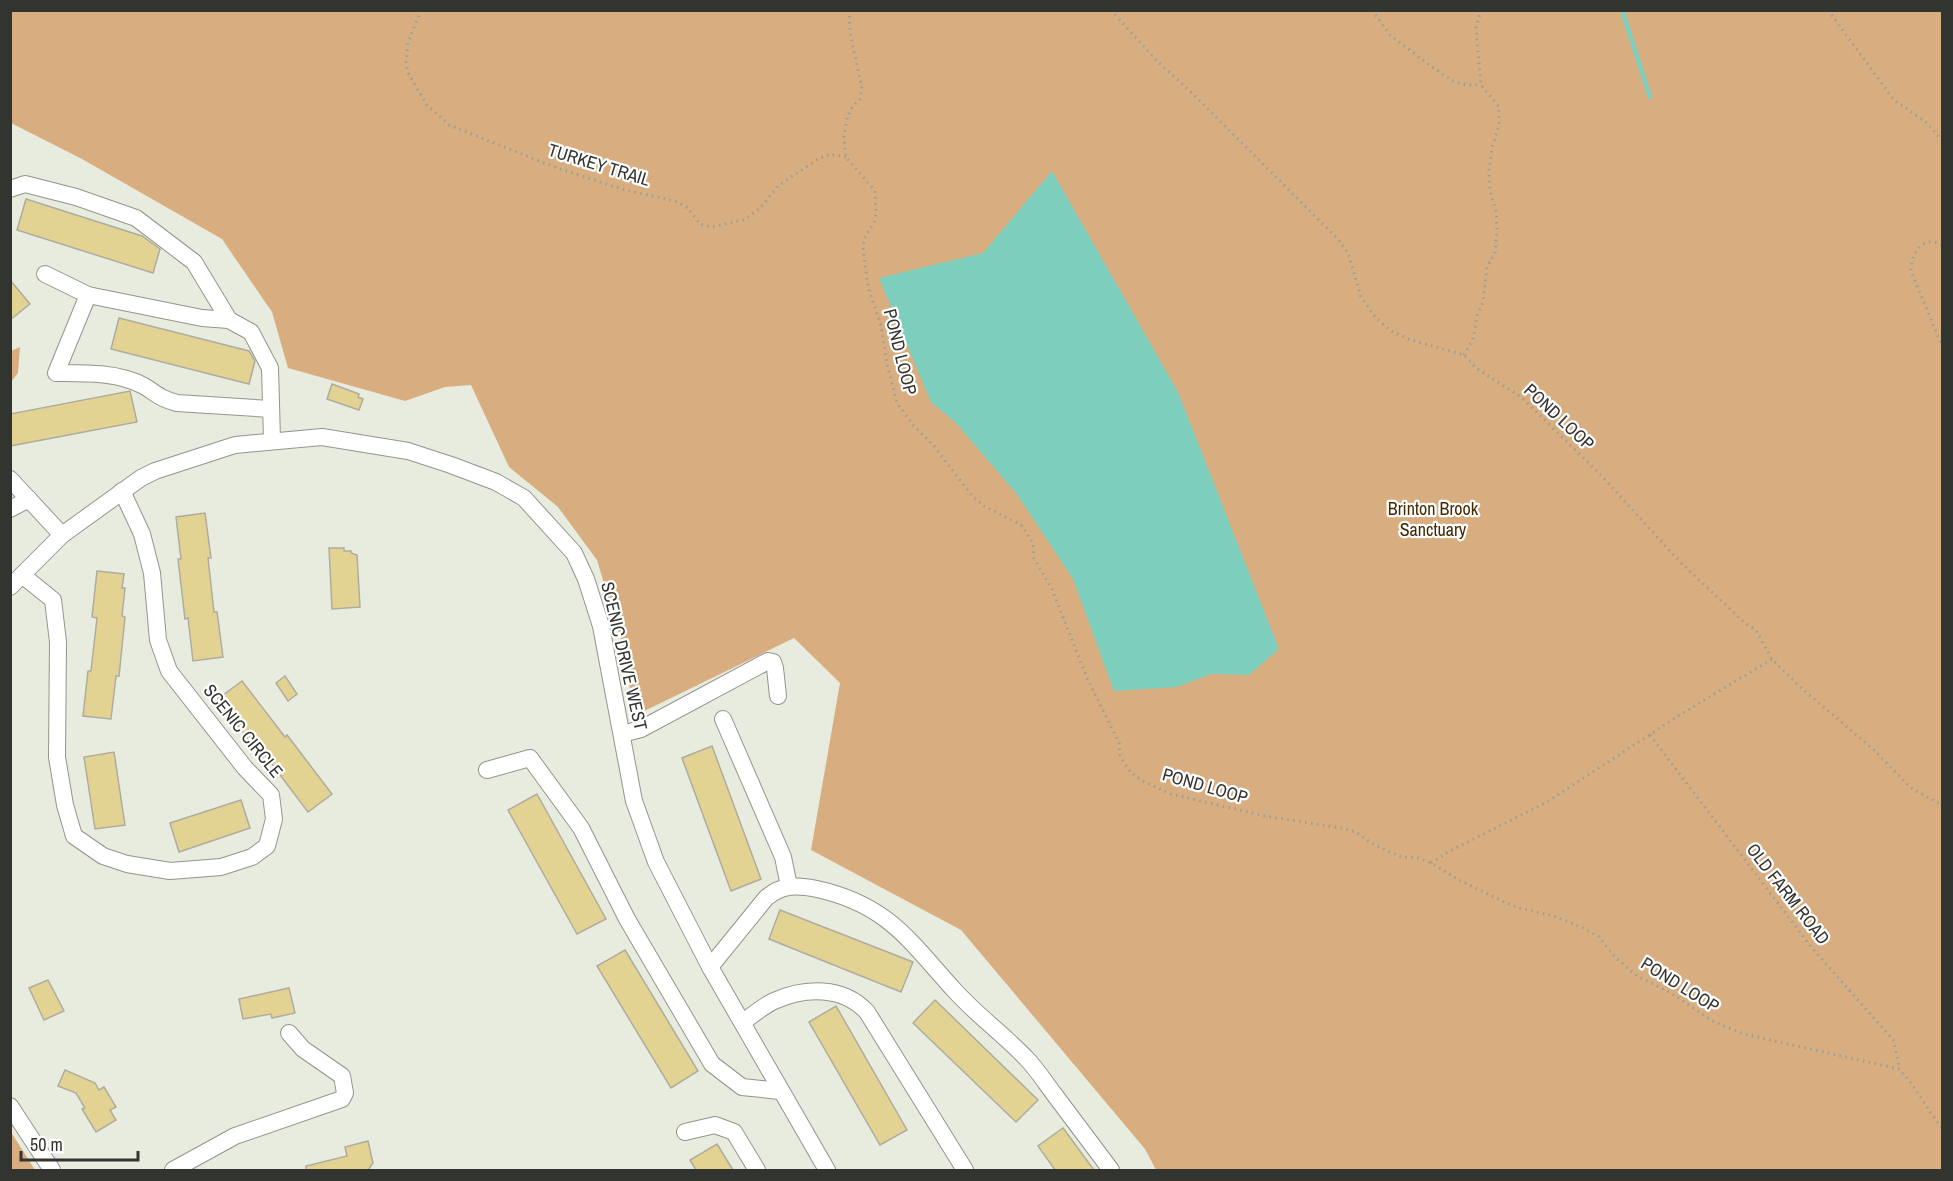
<svg xmlns="http://www.w3.org/2000/svg" width="1953" height="1181" font-family="'Archivo Narrow',sans-serif">
<rect width="100%" height="100%" fill="#e7ecdf"/>
<g fill="#d8ae80">
<path d="M10 11H1942V1170H1156L1145 1149 961 930 811 850 840 683 794 638 634 716 624 650 597 560 558 507 509 467 471 385 445 387 405 401 288 368 272 312 222 239 82 159 11 123Z"/>
<path d="M20 347 18 373 11 382V351Z"/>
<path d="M11 1132 35 1170H11Z"/>
</g>
<path fill="#7dcebc" d="M1052 171 1178 392 1279 649 1249 675 1211 674 1177 687 1114 691 1073 579 1016 493 955 422 931 402 879 278 983 253Z"/>
<g fill="none" stroke-linecap="round" stroke-linejoin="round">
<path stroke="#7dcebc" stroke-width="4.5" d="M1622 10 1650 97"/>
</g>
<g fill="#e3d393" stroke="#afac9f" stroke-width="1.5">
<path d="M26 199 142 236 160 249 153 273 17 230Z"/>
<path d="M10 280 30 304 10 320Z"/>
<path d="M119 318 249 351 255 361 249 384 111 349Z"/>
<path d="M332 384 359 394 358 397 363 399 359 410 327 399Z"/>
<path d="M130 391 137 422 10 446V414Z"/>
<path d="M205 513 211 558H208L214 612H217L223 657 193 661 188 618 185 619 178 559H181L176 517Z"/>
<path d="M329 548H344V551H351V553L357 555 360 607 332 609Z"/>
<path d="M97 571 124 574 122 588H125L122 616 125 617 119 676H116L111 719 83 716 88 671H91L97 618 92 617Z"/>
<path d="M285 676 297 694 288 701 276 683Z"/>
<path d="M242 681 285 737 287 735 332 794 308 812 265 755 262 758 218 699Z"/>
<path d="M712 746 761 879 731 891 682 758Z"/>
<path d="M114 752 125 825 95 829 84 757Z"/>
<path d="M537 794 606 919 577 934 508 810Z"/>
<path d="M241 800 250 828 179 852 170 823Z"/>
<path d="M780 910 913 962 901 992 769 939Z"/>
<path d="M625 950 698 1071 671 1088 597 966Z"/>
<path d="M48 980 64 1011 44 1020 29 988Z"/>
<path d="M289 988 295 1013 272 1018 271 1014 243 1019 239 999Z"/>
<path d="M935 1000 1038 1100 1016 1122 913 1023Z"/>
<path d="M836 1006 907 1130 880 1145 809 1022Z"/>
<path d="M65 1070 95 1083 99 1090 104 1087 116 1107 110 1110 116 1120 96 1132 82 1109 85 1108 76 1093 58 1086Z"/>
<path d="M1063 1128 1094 1170H1055L1038 1146Z"/>
<path d="M368 1141 373 1163 368 1170H306V1166L347 1156 345 1147Z"/>
<path d="M717 1144 733 1170H696L690 1160Z"/>
</g>
<g fill="none" stroke-linecap="round" stroke-linejoin="round">
<defs>
<g id="minor">
<path d="M10 189 25 184 76 197 136 218 194 262 229 320 251 332 270 368 272 440"/>
<path d="M45 274 88 295 202 318 229 320"/>
<path d="M88 295 56 373C84 373 118 372 144 386 157 394 161 399 177 403L271 409"/>
<path d="M10 479 62 535"/>
<path d="M10 509 29 499"/>
<path d="M22 575 53 600 58 642 57 757 65 805 74 836 103 856 127 864 170 871 221 867 252 857 267 846 274 819 271 795 245 768 169 671 158 640 152 573 142 534 122 491"/>
<path d="M10 587 62 535 141 478 155 471 235 445 322 437 408 451 451 465 496 482 524 498 574 553 586 579 601 626 634 801 656 862 710 967 827 1170"/>
<path d="M723 719 783 857 789 886"/>
<path d="M622 734 641 729 768 661 773 662 775 668 778 696"/>
<path d="M487 770 530 758 581 828 627 919 712 1064 742 1087 780 1091"/>
<path d="M710 967 766 898C782 884 798 885 817 889 889 905 910 942 956 992 978 1016 1004 1035 1026 1058 1036 1068 1045 1082 1054 1094 1073 1119 1092 1145 1111 1170"/>
<path d="M743 1022C753 1015 763 1006 774 1001 805 987 843 986 867 1012L965 1170"/>
<path d="M10 1106 52 1170"/>
<path d="M685 1132 715 1125 734 1132 757 1170"/>
<path d="M173 1170 235 1136 342 1099 345 1093 342 1076 303 1049 289 1033"/>
</g>
</defs>
<use href="#minor" stroke="#92968a" stroke-width="18"/>
<g stroke="#9a9e94" stroke-width="3" stroke-dasharray="1.5 4.5" stroke-linecap="butt">
<path d="M421 10 408 43 406 63 408 73 427 105 449 125 557 168 625 190 675 201 688 208 700 224 711 227 744 220 760 208 779 185 818 159 830 154 846 157"/>
<path d="M849 10 850 33 862 88 860 99 852 107 847 118 844 137 846 157 875 191 876 213 874 222 864 239 863 248 868 287 881 326 887 364 897 403 913 425 934 446 972 496 984 506 1021 525 1028 535 1033 544 1034 558 1052 589 1087 678 1119 743 1120 755 1130 772 1143 781 1171 794 1265 816 1341 828 1356 832 1371 843 1401 857 1418 858 1431 863 1459 880 1502 901 1519 908 1554 916 1583 928 1599 937 1615 957 1637 976 1671 993 1714 1022 1744 1034 1899 1069C1916 1087 1927 1109 1942 1128"/>
<path d="M1111 10 1155 59 1194 95 1338 239 1348 253 1361 297 1376 318 1391 331 1411 340 1464 355 1476 368 1521 397 1599 473 1680 562 1745 623 1756 630 1772 659 1798 685 1874 750 1911 788 1942 805"/>
<path d="M1372 10 1390 35 1432 67 1453 81 1466 85H1481"/>
<path d="M1828 10 1894 100 1927 123 1942 140"/>
<path d="M1942 245C1939 244 1936 242 1933 242 1919 240 1910 259 1911 271L1942 346"/>
<path d="M1464 355 1473 339 1477 316 1483 302 1487 267 1495 253 1497 230 1496 210 1490 192 1489 170 1492 148 1499 125V107L1481 85 1476 27 1481 10"/>
<path d="M1650 735 1812 948 1894 1041 1899 1067"/>
<path d="M1431 863 1450 851 1547 802 1678 716 1772 659"/>
</g>
<use href="#minor" stroke="#fff" stroke-width="16"/>
</g>
<g text-anchor="middle" stroke-width="4.5" stroke-linejoin="round" paint-order="stroke">
<g font-size="18" fill="#32342f" stroke="#fff">
<text transform="translate(599 165) rotate(17)" y="6">TURKEY TRAIL</text>
<text transform="translate(900 352) rotate(76)" y="6">POND LOOP</text>
<text transform="translate(1559 417) rotate(43)" y="6">POND LOOP</text>
<text transform="translate(624 656) rotate(77)" y="6">SCENIC DRIVE WEST</text>
<text transform="translate(243 731) rotate(51)" y="6">SCENIC CIRCLE</text>
<text transform="translate(1205 786) rotate(16)" y="6">POND LOOP</text>
<text transform="translate(1788 894) rotate(52)" y="6">OLD FARM ROAD</text>
<text transform="translate(1680 985) rotate(32)" y="6">POND LOOP</text>
</g>
<g font-size="18" fill="#462800" stroke="#fff">
<text x="1433" y="515">Brinton Brook<tspan x="1433" dy="21">Sanctuary</tspan></text>
</g>
</g>
<rect width="1953" height="1181" fill="none" stroke="#32342f" stroke-width="24"/>
<path d="M21 1151v9h117v-9" fill="none" stroke="#32342f" stroke-width="3"/>
<text x="30" y="1151" font-size="18" fill="#32342f" stroke="#ffffff" stroke-width="4.5" paint-order="stroke">50 m</text>
</svg>
